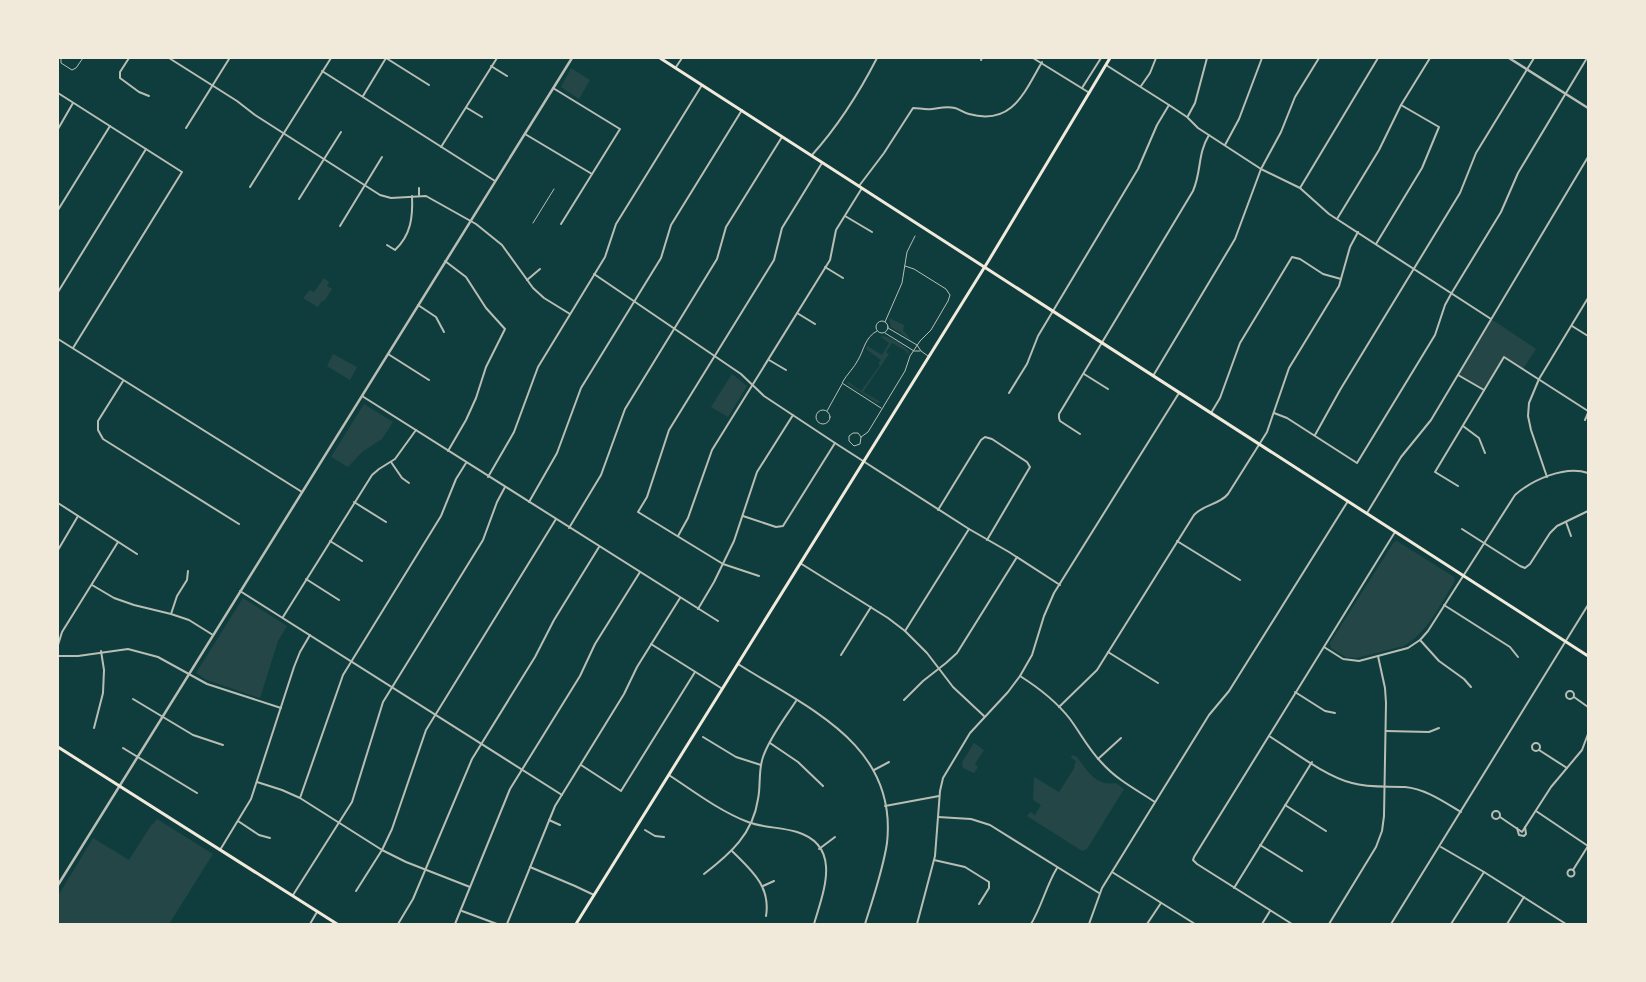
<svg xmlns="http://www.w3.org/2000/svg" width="1646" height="982" font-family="'Crimson Pro',serif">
<rect width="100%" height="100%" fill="#0f3d3e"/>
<g fill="#244646">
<path d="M571 68 590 80 579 99 561 87Z"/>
<path d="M324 278 329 282 327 286 332 289 325 300 321 302 318 307 303 298 310 290 314 292Z"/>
<path d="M889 318 904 325 903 330 911 340 891 327Z"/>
<path d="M1491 319 1536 349 1523 369 1504 357 1484 391 1458 375Z"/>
<path d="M882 336C891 337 904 345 909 352L908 355 906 351 892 343 886 352 889 354 863 392 881 402 877 403 848 384 847 381 861 391 880 365 878 364 881 360 866 349 867 346 882 355 889 343 881 337Z"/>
<path d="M333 354 357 367 350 380 327 366Z"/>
<path d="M732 374 747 386 728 417 711 407Z"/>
<path d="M364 404 393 422 382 439 362 452 348 467 331 457Z"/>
<path d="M1397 541 1454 577 1455 581C1440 604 1428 633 1403 646L1357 658 1346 657 1331 648 1330 643 1394 542Z"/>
<path d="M243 598 287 626 278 641 260 698 207 680 196 673Z"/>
<path d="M974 743 984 750 975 764 978 767 974 773 963 768 962 762Z"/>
<path d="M1072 755 1077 757C1087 771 1097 787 1116 783L1124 789 1087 849 1082 851 1027 816 1030 812 1035 815 1041 805 1033 800 1034 777 1059 792 1075 767 1074 766 1076 761 1071 758Z"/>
<path d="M157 819 213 854 169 924H58V896L93 838 129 860 152 824H153Z"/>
</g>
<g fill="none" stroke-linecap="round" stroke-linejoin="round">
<g stroke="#b8beb3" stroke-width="1">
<path d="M61 58V63L72 70 76 68 83 58"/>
<path d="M533 223 554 189"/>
<circle cx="882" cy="327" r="6"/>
<path d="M885 322 902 283 907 252 915 236"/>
<path d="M888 328 917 345 921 351 928 356"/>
<path d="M877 331C865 337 864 350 858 360 854 368 847 374 842 383L881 408"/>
<path d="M885 333 914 351H920"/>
<circle cx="823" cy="417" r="7"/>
<path d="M827 411 842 384"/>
<path d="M861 437 858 433H853L849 436V441L854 446 860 444 861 437 868 432 905 371 910 356 920 341 931 330 948 301 950 295 946 289 914 269 905 266"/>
</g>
<g stroke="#b8beb3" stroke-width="2">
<path d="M129 58 120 72V78L139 92 149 96"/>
<path d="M169 58 237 101 255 115 380 195 391 198 426 196 476 224 502 245 533 288 544 298 570 314"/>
<path d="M1033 58 1088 92"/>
<path d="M981 60 982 58"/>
<path d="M1106 65 1169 105 1187 117 1198 128 1261 169 1300 188 1329 214 1491 319"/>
<path d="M491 66 507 76"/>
<path d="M676 67 682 58"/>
<path d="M322 71 495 181"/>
<path d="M1141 86 1150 73 1156 58"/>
<path d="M553 88 620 129 561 224"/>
<path d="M1082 88 1101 58"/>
<path d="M58 93 182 172 73 348"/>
<path d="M363 96 386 58 429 85"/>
<path d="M467 108 482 117"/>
<path d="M1188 116 1195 103 1207 58"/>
<path d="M186 128 229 59"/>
<path d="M58 129 73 103"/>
<path d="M525 134 592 174"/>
<path d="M1225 145 1239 119 1262 58"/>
<path d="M441 147 497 58"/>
<path d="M812 155C839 125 859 93 877 58"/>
<path d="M859 186 884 153 913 108C919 108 925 110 932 109 940 108 946 106 955 108 959 109 964 113 969 114 1012 126 1024 93 1042 62"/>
<path d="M250 187 331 58"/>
<path d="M419 188V195"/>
<path d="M1300 188 1378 58"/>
<path d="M299 199 341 132"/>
<path d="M58 210 110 126"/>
<path d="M845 216 872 232"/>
<path d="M1337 219 1379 150 1401 105 1430 58"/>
<path d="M340 226 382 157"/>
<path d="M1376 244 1422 168 1439 127 1401 105"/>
<path d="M387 245 395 250C411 235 413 217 412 196"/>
<path d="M445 261 466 277 486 308 505 329 486 367 476 398 466 420 448 451"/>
<path d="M825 267 843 278"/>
<path d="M594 274 741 374 764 396 835 443 969 529 1009 552 1060 585"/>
<path d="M527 280 540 269"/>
<path d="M58 292 146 149"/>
<path d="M418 305 436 317 444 332"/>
<path d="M797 313 815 324"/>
<path d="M1572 326 1588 336"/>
<path d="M58 339 302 492"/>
<path d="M388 354 429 380"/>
<path d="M769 360 786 370"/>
<path d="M1084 374 1108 389"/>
<path d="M1458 375 1484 390"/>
<path d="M1153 376 1235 239 1261 169 1281 132 1295 97 1319 58"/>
<path d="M123 381 98 421V430L103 439 239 524"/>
<path d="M1009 393 1027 364 1038 336 1138 169 1157 125 1169 105"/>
<path d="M362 396 718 621"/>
<path d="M1211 413 1220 398 1240 343 1292 257 1300 259 1323 274 1341 279"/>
<path d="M1274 413 1287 418 1357 463 1435 335 1445 305 1451 294 1501 212 1518 173 1587 58"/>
<path d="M1585 420 1588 413"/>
<path d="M1463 426 1479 438 1485 453"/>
<path d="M1080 434 1060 421 1059 418V414L1193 191C1202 170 1197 155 1209 135"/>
<path d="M1315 435 1340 390 1460 193 1476 153 1534 58"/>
<path d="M391 462 402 478 409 483"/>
<path d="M488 477 514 432 538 367 605 257 616 224 702 85"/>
<path d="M1547 477 1531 430 1528 416 1529 403 1539 379 1588 298"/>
<path d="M1458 486 1435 472 1504 357 1588 411"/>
<path d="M354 502 386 522"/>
<path d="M529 502 557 453 581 388 661 258 671 225 742 110"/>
<path d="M58 503 137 554"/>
<path d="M938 510 981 440 985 437 992 439 1027 462 1030 467 987 540"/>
<path d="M1367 513 1401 457 1431 420 1588 157"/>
<path d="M743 516 776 527 783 526 835 443"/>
<path d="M1566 522 1571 536"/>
<path d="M569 528 601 475 625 409 717 259 726 227 782 137"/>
<path d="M1462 529 1520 566 1525 568 1530 564 1550 533 1557 526 1588 511"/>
<path d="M678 536 688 518 712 450 830 260 836 230 862 188"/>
<path d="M330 541 362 561"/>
<path d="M1177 541 1240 580"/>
<path d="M58 550 78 516"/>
<path d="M800 563 888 618 905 631 927 653 953 687 984 716"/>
<path d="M759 576 723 564 638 512 647 497 669 430 774 260 782 228 822 163"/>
<path d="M306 579 339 600"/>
<path d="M92 585 114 598 134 605 171 614 189 620 213 635"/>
<path d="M240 591 562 795"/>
<path d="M1444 605 1510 647 1518 657"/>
<path d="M698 609 714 582 734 541 757 472 793 415"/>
<path d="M171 614 177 596 187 580 188 571"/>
<path d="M283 617 372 475 379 469 395 459 416 430"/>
<path d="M905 631 969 529"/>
<path d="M1420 640 1439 661 1464 679 1471 687"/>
<path d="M651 644 721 688"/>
<path d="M58 645 62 632 118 542"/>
<path d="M1324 647 1343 659 1359 661 1408 648 1420 640 1428 631 1515 495C1532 480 1565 465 1588 473"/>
<path d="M1108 652 1158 683"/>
<path d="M841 655 871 607"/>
<path d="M58 656H78L128 649 158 657 207 684 281 708"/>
<path d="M738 664C807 708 898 744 887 843 883 870 873 898 865 924"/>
<path d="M1020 676C1039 688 1056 701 1070 719 1081 734 1089 750 1102 763 1117 780 1137 790 1155 802"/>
<circle cx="1570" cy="695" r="4"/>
<path d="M1295 692 1325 711 1335 713"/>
<path d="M1574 697 1588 707"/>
<path d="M133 699 193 735 223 745"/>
<path d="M904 700 923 681 946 663 957 653 1017 557"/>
<path d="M1059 707 1097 670 1194 515C1204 504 1219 505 1228 494L1267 432 1289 368 1339 286 1350 247 1358 232"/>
<path d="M94 728 103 693 104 670 101 651"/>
<path d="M1386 731 1429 732 1439 728"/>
<path d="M1269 736C1293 751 1325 776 1352 783 1369 788 1388 786 1405 787 1426 789 1444 802 1461 812"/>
<path d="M703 737 736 757 761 765"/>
<path d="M770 743 798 762 823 786"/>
<circle cx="1536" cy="747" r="4"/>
<path d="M123 748 197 793"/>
<path d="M1539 750 1567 768"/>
<path d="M1098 759 1121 738"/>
<path d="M581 765 621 791 695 672"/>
<path d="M874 770 889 762"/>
<path d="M669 775C693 791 721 812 748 822 764 828 781 827 797 832 843 846 823 893 814 924"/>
<path d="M257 782 282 790 300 798 382 850 406 862 470 887"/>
<path d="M300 798 343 675 441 516 456 479 466 463"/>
<path d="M1285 805 1326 831"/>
<path d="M885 806 939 796"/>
<circle cx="1496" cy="815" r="4"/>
<path d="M1536 811 1588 846 1573 870"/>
<path d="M938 817 971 819 990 825 1099 893"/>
<path d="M1500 817 1522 832 1551 787 1582 750 1588 734"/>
<path d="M549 820 560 825"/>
<path d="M238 821 259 835 270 838"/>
<path d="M1517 828 1519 835 1524 836 1526 834 1525 827"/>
<path d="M645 830 655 836 664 837"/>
<path d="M1260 845 1302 871"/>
<path d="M1441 847 1484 872 1566 924"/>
<path d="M819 849 835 837"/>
<path d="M220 850 251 799 294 667 300 652 310 635"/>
<path d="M732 851C751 870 771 886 766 916"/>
<path d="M934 860 965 867 989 882V888L979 904"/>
<path d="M530 867 575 886 594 895"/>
<circle cx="1571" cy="873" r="3.5"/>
<path d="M1112 872 1195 924"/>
<path d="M704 874C730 854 753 834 758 799 761 785 758 771 763 757 770 737 785 718 796 701"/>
<path d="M763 886 774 881"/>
<path d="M1234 888 1312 762"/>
<path d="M356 891 382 850 392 829 426 730 556 519"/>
<path d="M293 895 352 802 383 702 483 540 497 502 505 487"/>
<path d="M462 911 497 924"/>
<path d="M310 924 317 912"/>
<path d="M398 924 413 899 472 759 535 657 554 620 599 547"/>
<path d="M455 924 510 789 580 676 595 644 640 572"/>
<path d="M507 924 555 806 624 694 637 667 680 598"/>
<path d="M917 924 935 856 940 791 943 778 970 733 1008 692 1020 676 1032 655 1044 616 1054 593 1179 393"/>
<path d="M1031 924C1042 906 1046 886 1057 868"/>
<path d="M1089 924 1102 888 1209 715 1229 691 1348 501"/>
<path d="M1147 924 1161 903"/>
<path d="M1262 924 1270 911"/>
<path d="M1292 924 1197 864 1193 860 1194 857 1395 532"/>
<path d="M1329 924 1376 847 1382 831 1384 816 1386 703 1385 688 1378 656"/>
<path d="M1391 924 1588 605"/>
<path d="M1451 924 1484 872"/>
<path d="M1507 924 1524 897"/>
</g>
<g stroke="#b8beb3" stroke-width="2.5">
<path d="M1509 58 1588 108"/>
<path d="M58 885 572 58"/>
</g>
<g stroke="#f1e9da" stroke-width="3">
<path d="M58 747 337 924"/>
<path d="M576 924 989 260 1110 58"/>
</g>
<path stroke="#f1e9da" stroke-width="3" d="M660 58 1588 656"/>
</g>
<rect width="1646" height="982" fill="none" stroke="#f1e9da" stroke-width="118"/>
</svg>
